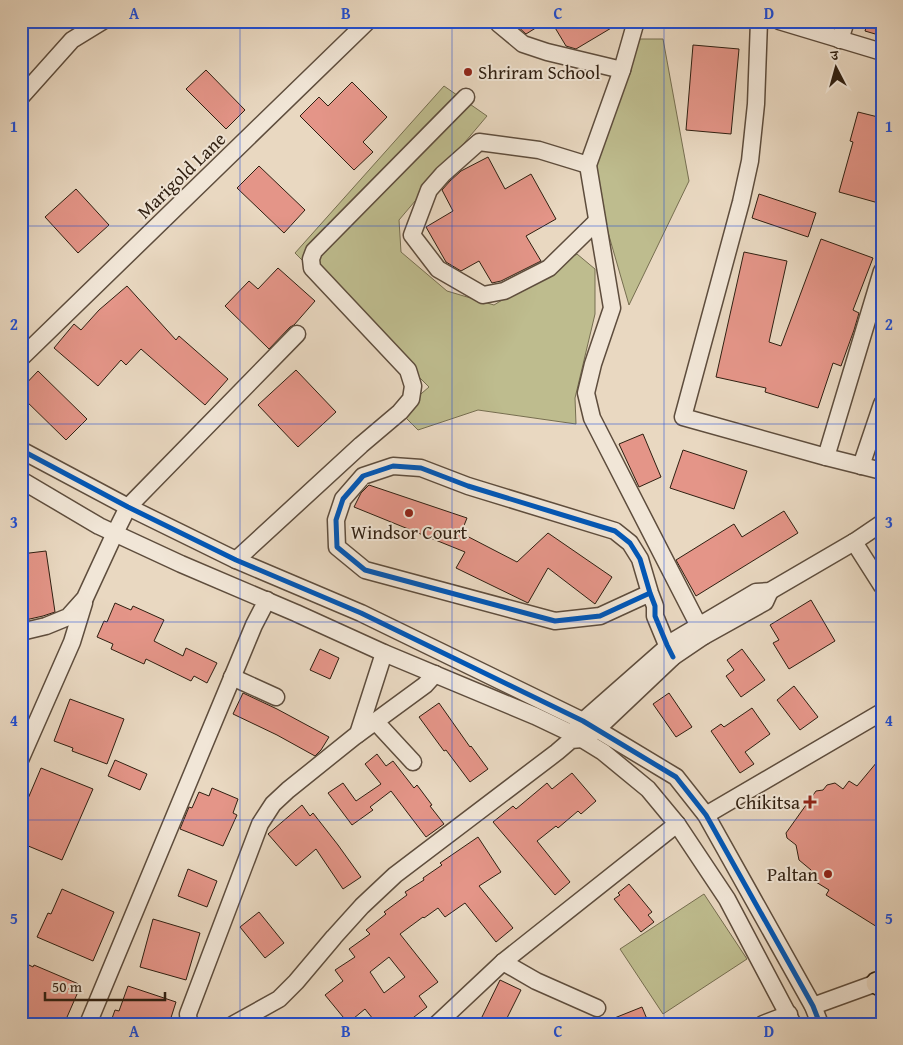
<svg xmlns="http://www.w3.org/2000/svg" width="903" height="1045" font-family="'Gentium Book Plus','Noto Serif Devanagari',serif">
<rect width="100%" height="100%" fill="#e9d8c1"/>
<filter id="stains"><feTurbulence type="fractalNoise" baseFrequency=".004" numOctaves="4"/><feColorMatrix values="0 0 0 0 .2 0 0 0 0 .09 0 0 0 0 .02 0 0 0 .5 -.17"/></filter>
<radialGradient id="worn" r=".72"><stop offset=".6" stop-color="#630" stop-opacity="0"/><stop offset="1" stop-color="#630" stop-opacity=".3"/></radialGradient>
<g fill="#bebc8e" stroke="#766e50">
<path d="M631 39H663L689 181 629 305 592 177Z"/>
<path d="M444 86 487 116 399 220 401 252 447 291 494 305 577 254 595 269V314L575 398 576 424 478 410 418 430 400 412 429 387 295 253Z"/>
<path d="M704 894 747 959 663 1014 620 949Z"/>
</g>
<g fill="#e49588" stroke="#2f1f11" fill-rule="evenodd">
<path d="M513 21H547L526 34 515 24Z"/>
<path d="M551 21H623L576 49 566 46Z"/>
<path d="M868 21H882V36L865 31Z"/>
<path d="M693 45 739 49 731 134 686 130Z"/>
<path d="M206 70 245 110 226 129 186 89Z"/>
<path d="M352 82 387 117 363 142 373 152 354 170 300 116 319 97 328 106Z"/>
<path d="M858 112 882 118V204L839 192 853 142 850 141Z"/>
<path d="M488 157 505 189 531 174 556 219 526 236 541 261 501 281 492 283 479 261 461 271 446 262 426 227 453 211 442 190 450 181 461 171Z"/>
<path d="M259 166 305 210 284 233 237 188Z"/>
<path d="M76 189 109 225 78 253 45 217Z"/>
<path d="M759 194 816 213 808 237 752 218Z"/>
<path d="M821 239 873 258 853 310 859 313 854 330 841 366 833 363 818 408 765 392 766 388 716 377 744 252 787 261 769 342 781 346Z"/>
<path d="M278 268 315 301 294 325 290 327 269 349 225 306 249 281 258 289Z"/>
<path d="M127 286 176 340 179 336 228 379 205 405 141 349 126 365 121 360 98 386 54 348 74 324 81 330 99 310Z"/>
<path d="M296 370 336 412 298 447 258 405Z"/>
<path d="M38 371 87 419 66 440 21 396V389Z"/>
<path d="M643 434 661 477 639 487 619 444Z"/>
<path d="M683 450 747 471 734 509 670 488Z"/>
<path d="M369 485 467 518 461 533 517 562 548 533 612 577 595 604 548 568 528 603 456 568 465 552 354 507 361 493Z"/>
<path d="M784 511 798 533 696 596 676 560 734 524 742 537Z"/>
<path d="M46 551 55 612 43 616 21 621V554Z"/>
<path d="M811 600 835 641 789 669 773 643 779 640 770 625Z"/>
<path d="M115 603 131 610 133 606 164 620 154 641 183 656 186 648 217 663 207 683 194 676 191 681 146 659 144 664 111 649 113 644 97 637 104 621 107 622Z"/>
<path d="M320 649 339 658 330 679 310 670Z"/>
<path d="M742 649 765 680 741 697 726 676 734 670 727 660Z"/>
<path d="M794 686 818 717 800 730 777 700Z"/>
<path d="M243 693 277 709 329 737 321 750 315 756 277 735 233 714Z"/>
<path d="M669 693 692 727 676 737 653 704Z"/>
<path d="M70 699 124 719 107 764 72 751 73 748 54 741Z"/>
<path d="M439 703 470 747 471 746 488 769 470 782 446 750 444 751 419 717Z"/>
<path d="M752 708 770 734 745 752 754 764 740 773 711 731 721 724 724 727Z"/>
<path d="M377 754 386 766 393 761 414 788 417 785 432 805 430 806 444 824 426 837 391 791 370 807 373 810 352 825 328 793 343 783 356 801 381 784 365 764Z"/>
<path d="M882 756V930L826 895 829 890 811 879V870L799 860 796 845 787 838 786 833 816 791 823 790 827 785 835 783 843 789 849 781 857 786Z"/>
<path d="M115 760 147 774 140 790 108 776Z"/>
<path d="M41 768 93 789 62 860 21 843V815Z"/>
<path d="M572 773 596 801 581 814 578 811 558 828 556 826 537 841 570 882 555 895 493 822 513 806 516 809 547 783 552 789Z"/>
<path d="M212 788 238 799 233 813 237 815 223 846 180 829 189 807 192 808 199 792 209 796Z"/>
<path d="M302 805 310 816 313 813 338 845 361 877 343 889 316 849 296 866 268 834Z"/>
<path d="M478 837 501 872 479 886 513 928 496 942 465 903 445 917 438 908 424 918 423 917 400 934 438 982 419 996 427 1007 405 1024H377L365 1009 348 1023 325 995 343 981 335 970 355 957 349 949 370 934 366 930 386 914 384 912 407 895 405 892 424 880 423 878 442 865 440 863ZM389 957 405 977 384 993 370 972Z"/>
<path d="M188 869 217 881 207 907 178 896Z"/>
<path d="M629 884 652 912 648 915 654 922 641 932 614 899 620 895 618 893Z"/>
<path d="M62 889 114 912 93 961 37 937 48 913 51 914Z"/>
<path d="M259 912 284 943 265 958 240 927Z"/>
<path d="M153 919 200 933 186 980 140 967Z"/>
<path d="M21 961 33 967 34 965 81 985 64 1024H40L21 1015Z"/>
<path d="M500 980 521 990 504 1024H491L481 1019Z"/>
<path d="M128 986 176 1002 169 1024H110L115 1010 119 1011Z"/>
<path d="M642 1007 649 1024H602V1023Z"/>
</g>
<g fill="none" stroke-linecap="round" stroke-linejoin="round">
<defs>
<g id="minor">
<path d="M497 21 499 24 523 44 547 52 622 70"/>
<path d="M636 21 622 70 588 165 612 308 593 364 586 393 592 418 704 636"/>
<path d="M759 21 756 104 750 161 741 202 683 417 826 457 882 471"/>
<path d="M779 21 882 52"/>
<path d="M840 40 846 21"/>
<path d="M21 97 72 40 103 21"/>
<path d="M588 165 539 150 479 142 443 174 429 190 412 235 438 269 483 295 504 291 549 268 597 221"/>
<path d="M21 358 368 21"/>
<path d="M21 450 128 507 236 560 361 613 583 721 676 777 706 815 813 1006 820 1024"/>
<path d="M826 457 882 271"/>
<path d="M861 466 882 404"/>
<path d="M21 480 99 526 181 564 296 613 384 653 535 716 577 736 603 752 648 789 677 824 727 899 793 1024"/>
<path d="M854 542 882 586"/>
<path d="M236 560 361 445 400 412 411 399 413 386 408 370 312 268 311 259 314 251 466 97"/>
<path d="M650 593 600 616 555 621 365 570 337 547 336 520 343 499 363 476 393 466 421 468 468 486 615 531 630 543 640 559 650 593 655 606V616L667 645 673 657"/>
<path d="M21 632 46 626 68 617 85 598 115 533 128 507 297 334"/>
<path d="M232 677 276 697"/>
<path d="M376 722 413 762"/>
<path d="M577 727 583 721 675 640 756 592 770 591 854 542 882 523"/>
<path d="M358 734 384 653"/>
<path d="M21 758 72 642 84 603"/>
<path d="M706 815 882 712"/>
<path d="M503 962 536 981 597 1008"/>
<path d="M813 1006 882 981"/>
<path d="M88 1024 254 625 267 600"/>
<path d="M189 1024 188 1014 260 824 273 804 288 790 354 737 425 685 435 674"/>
<path d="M234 1024 279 999 296 982 334 937 362 906 395 875 557 752 571 740 582 739 596 730 673 657 704 636 765 602 770 591"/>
<path d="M437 1024 503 962 677 824"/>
<path d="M763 1024 789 1014"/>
</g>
<path id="major" d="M877 983 882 986"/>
</defs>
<use href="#minor" stroke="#5e4d3d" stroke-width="19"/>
<use href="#major" stroke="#2f1f11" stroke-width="24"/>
<use href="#minor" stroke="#f1e6d7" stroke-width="16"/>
<use href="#major" stroke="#e9d8c1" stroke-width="21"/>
<defs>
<g id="cycleway">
<path d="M21 450 128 507 236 560 361 613 583 721 676 777 706 815 813 1006 820 1024"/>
<path d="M650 593 600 616 555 621 365 570 337 547 336 520 343 499 363 476 393 466 421 468 468 486 615 531 630 543 640 559 650 593 655 606V616L667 645 673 657"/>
</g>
</defs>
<use href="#cycleway" stroke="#f1e6d7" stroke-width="8"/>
<use href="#cycleway" stroke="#0057b8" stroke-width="5"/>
</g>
<path fill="none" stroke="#1d4ed8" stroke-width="1" stroke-opacity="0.55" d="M240 21V1024M452 21V1024M664 21V1024M21 226H882M21 424H882M21 622H882M21 820H882"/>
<g fill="#8f2418" stroke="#f1e6d7" stroke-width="2">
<circle cx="468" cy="72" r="5"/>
<circle cx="409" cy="513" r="5"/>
<path d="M807.5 794.5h5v5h5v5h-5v5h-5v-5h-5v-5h5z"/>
<circle cx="828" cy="874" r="5"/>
</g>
<g text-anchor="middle" stroke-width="4" stroke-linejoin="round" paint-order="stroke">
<g font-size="19" fill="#2f1f11" stroke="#f1e6d7" text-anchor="end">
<text x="478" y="79" text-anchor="start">Shriram School</text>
<text x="409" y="539" text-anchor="middle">Windsor Court</text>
<text x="800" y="809">Chikitsa</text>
<text x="818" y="881">Paltan</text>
</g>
<g font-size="19" fill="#2f1f11" stroke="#f1e6d7">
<text transform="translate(181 175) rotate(-44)" y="7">Marigold Lane</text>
</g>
</g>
<rect width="903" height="1045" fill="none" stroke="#e9d8c1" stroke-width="55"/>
<g transform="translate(836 68) rotate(354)" stroke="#f1e6d7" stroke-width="4" paint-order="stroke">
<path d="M0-4L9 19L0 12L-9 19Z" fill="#2f1f11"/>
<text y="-8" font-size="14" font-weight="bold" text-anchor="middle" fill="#2f1f11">उ</text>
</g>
<path d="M45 992v8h120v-8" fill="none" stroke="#2f1f11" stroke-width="2.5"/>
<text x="52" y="992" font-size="15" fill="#2f1f11" stroke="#f1e6d7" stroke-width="4" paint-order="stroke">50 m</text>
<rect x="28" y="28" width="848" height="990" fill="none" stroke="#1d4ed8" stroke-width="2"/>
<g font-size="16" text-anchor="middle" font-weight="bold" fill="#1d4ed8">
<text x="134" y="19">A</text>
<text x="346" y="19">B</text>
<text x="558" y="19">C</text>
<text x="769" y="19">D</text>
<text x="14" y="132">1</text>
<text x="889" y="132">1</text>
<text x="14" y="330">2</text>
<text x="889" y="330">2</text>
<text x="14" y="528">3</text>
<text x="889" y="528">3</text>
<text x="14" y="726">4</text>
<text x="889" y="726">4</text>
<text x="14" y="924">5</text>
<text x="889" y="924">5</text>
<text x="134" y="1037">A</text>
<text x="346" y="1037">B</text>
<text x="558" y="1037">C</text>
<text x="769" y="1037">D</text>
</g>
<rect width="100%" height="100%" filter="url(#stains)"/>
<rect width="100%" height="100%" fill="url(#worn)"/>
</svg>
